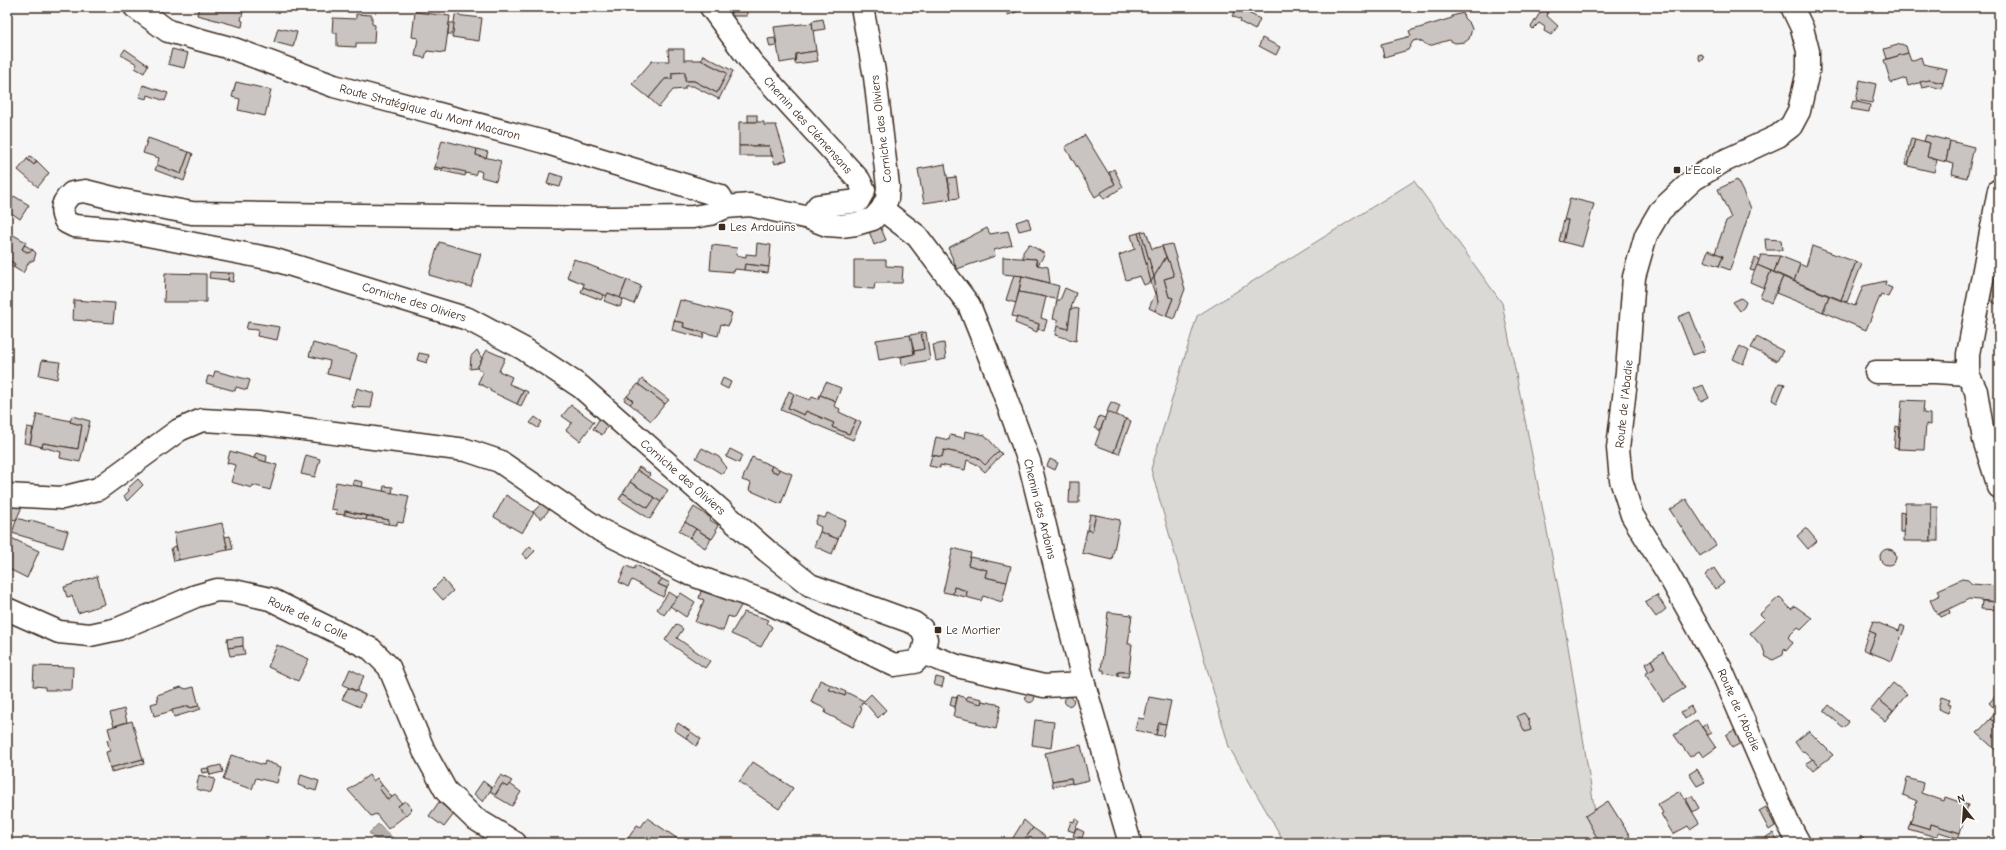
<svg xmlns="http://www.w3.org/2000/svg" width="2006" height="850" font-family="'Comic Neue',sans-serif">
<rect width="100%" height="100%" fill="#f7f6f6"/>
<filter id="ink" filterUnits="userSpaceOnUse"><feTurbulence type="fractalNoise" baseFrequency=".025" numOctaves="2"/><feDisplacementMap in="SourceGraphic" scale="8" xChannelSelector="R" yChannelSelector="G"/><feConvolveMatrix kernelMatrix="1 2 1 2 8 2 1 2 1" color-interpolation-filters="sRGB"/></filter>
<g filter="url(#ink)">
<path fill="#dbd9d6" stroke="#8b827a" d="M1414 181 1502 303 1560 597 1600 843H1285L1229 747 1151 469 1197 316Z"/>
<path fill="#b4aeaa" stroke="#847972" d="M378 824 395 840 392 843H379L369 833Z"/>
<g fill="#c9c3c1" stroke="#3b2a1e">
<path d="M199 7H243L244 8 241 20 243 21 242 27 197 15Z"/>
<rect x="731" y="7" width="16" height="9"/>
<path d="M1005 7H1021L1018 8 1019 11 1008 15Z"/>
<path d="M1021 7H1034L1019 11 1018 8Z"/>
<path d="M1237 7 1260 19 1255 30 1240 22 1241 20 1232 16Z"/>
<path d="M1543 8 1548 13 1547 16 1558 26 1551 35 1544 31 1545 27 1539 23 1533 29 1531 27Z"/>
<path d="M415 12 450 16 445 53 427 51 425 58 415 56 418 38 412 37Z"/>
<path d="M1463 13 1464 18 1470 24 1472 29 1469 39 1465 42 1455 43 1449 40 1429 46 1418 40 1413 41 1408 50 1384 57 1381 44 1411 36 1409 31 1452 18V16Z"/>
<path d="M356 14 372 15V24L375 25 374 43H356V47L337 46V33H332L333 18 356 19Z"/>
<path d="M455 15 482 18 479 41 452 37Z"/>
<path d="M823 19 825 29 813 31 812 21Z"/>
<path d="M449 23H454L453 34H448Z"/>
<path d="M812 23 816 51 796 54 797 60 780 63 774 27Z"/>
<path d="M278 28 297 32 293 47 274 42Z"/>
<path d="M775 38 776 46 770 47 768 39Z"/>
<path d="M1262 38 1280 47 1276 55 1259 46Z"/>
<path d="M1901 44 1906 46 1908 53 1887 59 1884 49Z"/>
<path d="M125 49 148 65 144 73 135 68 137 64 121 55Z"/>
<path d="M172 49 188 53 184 68 168 64Z"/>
<path d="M668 49H684V60H701L727 73 717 93 694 81H685V72L672 73V79H665L649 98 632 84 652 61H669Z"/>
<path d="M816 51 818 61 795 64 796 54Z"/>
<path d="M1908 53 1911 61 1921 57 1923 64 1947 69 1943 83 1929 80 1908 86 1906 78 1891 83 1884 60Z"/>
<path d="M1702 54 1704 59 1700 61 1698 55Z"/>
<path d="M703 55 733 71 719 99 693 86H685V89L673 90 659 107 649 98 665 79H672V73L685 72V81H694L717 93 727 73 701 60Z"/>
<path d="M1860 80 1876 84 1872 103 1856 100Z"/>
<path d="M1929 80 1943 83 1942 89 1930 86 1922 88 1920 82Z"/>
<path d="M236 82 271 90 265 116 238 110 240 99 232 97Z"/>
<path d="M143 85 168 93 165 101 148 95 147 99 139 97Z"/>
<path d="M1853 101 1870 105 1869 112 1851 109Z"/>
<rect x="748" y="115" width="9" height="7"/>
<path d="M739 122H764V125H776L787 160 775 164 769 146H739Z"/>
<path d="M1085 135 1115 184 1095 197 1065 147Z"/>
<path d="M1926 135 1950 141 1946 162 1927 157 1930 143 1924 141Z"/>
<path d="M148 138 189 152 181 174 157 165 159 158 143 153Z"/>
<path d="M1911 138 1915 139 1908 166 1905 165Z"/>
<path d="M1915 139 1930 143 1927 157 1937 160 1934 172 1908 166Z"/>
<path d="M442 140 477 149 476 155 501 161 496 181 481 177 482 172 477 170 475 175 435 167Z"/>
<path d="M1950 141 1974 147 1967 178 1952 174 1954 164 1946 162Z"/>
<path d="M739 146H769L772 156H739Z"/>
<path d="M477 149 488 152 486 158 476 155Z"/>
<path d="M189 152 193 154 184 181 155 170 157 165 181 174Z"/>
<path d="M30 156 37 161 34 165 27 159Z"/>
<path d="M27 159 34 165 37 161 49 173 38 187 18 170Z"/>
<path d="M945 164 951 199 924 203 918 169Z"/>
<path d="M435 167 443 169V167L466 172 465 176 434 169Z"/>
<path d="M1114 169 1123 187 1104 199 1100 193 1115 184 1109 172Z"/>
<path d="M550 173 563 177 560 187 547 184Z"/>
<path d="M956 177 959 198 951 199 948 178Z"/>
<path d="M1737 180 1751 208 1730 270 1719 266 1723 256 1715 253 1726 221 1731 218 1718 189Z"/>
<path d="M14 196 29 205 20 219 7 210V206Z"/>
<path d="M1570 198 1594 204 1582 247 1563 242 1568 220H1564Z"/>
<path d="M1028 218 1031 228 1019 231 1016 222Z"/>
<path d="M1564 220H1568L1563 242 1559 241Z"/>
<path d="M880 226 886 240 874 245 869 231Z"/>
<path d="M987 228 990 234 1008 231 1012 245 994 250 995 256 957 269 948 248Z"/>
<path d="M1146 231 1152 249 1162 246 1166 257 1154 277 1141 232Z"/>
<path d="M8 232 26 242 22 249 27 252 33 250 36 253 34 260 29 262 23 273 13 267 15 264 7 259Z"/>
<path d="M1141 232 1154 277 1151 282 1138 233Z"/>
<path d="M1138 233 1151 282 1144 285 1140 276 1126 280 1119 255 1135 249 1131 235Z"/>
<path d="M1765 239 1781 240 1782 250H1766Z"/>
<path d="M439 242 481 254 471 287 429 275Z"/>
<path d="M757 243 771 245 769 267 745 264 744 270 735 269 734 272 710 270 712 245 737 248 736 255 746 257V254L756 255Z"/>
<path d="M1029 244 1045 254 1038 265 1036 259 1023 258V252Z"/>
<path d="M1172 244 1185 289 1174 319 1166 316 1173 298 1169 297 1164 279 1174 276 1162 246Z"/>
<path d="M25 245 33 250 27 252 22 249Z"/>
<path d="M1812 246 1856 262 1841 300 1794 281 1800 264 1806 267Z"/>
<path d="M1708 250 1723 256 1719 266 1704 261Z"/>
<path d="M1761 255 1780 256 1774 272 1757 265Z"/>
<path d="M1780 256 1800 264 1794 281 1774 272Z"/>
<path d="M1003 257 1036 259 1037 265 1048 267 1050 283 1022 276 1003 274Z"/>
<path d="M1166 257 1168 262 1169 261 1174 276 1164 279 1169 297 1173 298 1166 316 1155 311 1158 303 1154 277Z"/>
<path d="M1755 258 1759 260 1755 271 1750 270Z"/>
<path d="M7 259 15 264 13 267 7 264Z"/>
<path d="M574 259 627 280 620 298 608 293 607 296 583 287 584 284 567 277Z"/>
<path d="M854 260H886V266L903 267 902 283H875L874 289 854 288Z"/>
<path d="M1856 262 1862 264 1847 302 1841 300Z"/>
<path d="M745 264 769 267 768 273 744 270Z"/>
<path d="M1757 265 1771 271 1764 288 1750 282Z"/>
<path d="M1999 265V306L1987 298 1992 290 1986 285Z"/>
<path d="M1771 271 1783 277 1771 303 1760 297Z"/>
<path d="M210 272 229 273 228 280 209 278Z"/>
<path d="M165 273 206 274V302H164Z"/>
<path d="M229 273H234L233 282 228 281Z"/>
<path d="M1014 275 1022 276 1016 303 1006 300Z"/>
<path d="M1022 276 1059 286 1056 299 1019 292Z"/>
<path d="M1154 277 1158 303 1155 311 1149 308 1155 294 1151 282Z"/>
<path d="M1783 277 1829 296 1823 312 1776 293Z"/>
<path d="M627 280 641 286 634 304 620 298Z"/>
<path d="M1886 281 1885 285 1892 288 1888 297 1881 294 1866 330 1823 312 1829 296 1855 306 1863 286Z"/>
<path d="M583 287 604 295 601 300 581 292Z"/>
<path d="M1065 288 1076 293 1071 308 1068 329 1057 326 1058 320 1053 319 1057 300H1060Z"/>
<path d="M1019 292 1046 297 1041 318 1047 320 1044 331 1038 329 1039 324 1012 316Z"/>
<path d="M608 293 623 299 620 307 604 301Z"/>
<path d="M1741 298 1746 302 1744 307 1740 311 1733 302Z"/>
<path d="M74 300 115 303 113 323 73 320Z"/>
<path d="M680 300 732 313 728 326 721 324 718 336 683 327 684 323 674 321Z"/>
<path d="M1071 308 1079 309 1076 341 1055 335 1057 326 1068 329Z"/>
<path d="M1690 312 1705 351 1693 355 1678 317Z"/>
<path d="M1017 317 1039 324 1037 332 1015 323Z"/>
<path d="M674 321 684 323 683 327 704 333 703 338 672 330Z"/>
<path d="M248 322 280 327 277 340 257 336 258 330 246 329Z"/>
<path d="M926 332 930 360 902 365 901 357 914 354V351L924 349 921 333Z"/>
<path d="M921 333 924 349 914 351 910 335Z"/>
<path d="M910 335 914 354 879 360 876 340Z"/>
<path d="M1757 337 1783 351 1777 361 1751 348Z"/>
<path d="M313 343 357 355 350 379 327 374 330 361 309 356Z"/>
<path d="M944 343 946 359 936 361 933 345Z"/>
<path d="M1740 346 1749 351 1743 364 1733 359Z"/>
<path d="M477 350 482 359 477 368 470 369 471 356Z"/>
<path d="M487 350 505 358 499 371 512 377 509 384 524 390 517 404 490 391V389L478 383 483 372 477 368Z"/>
<path d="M419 353 429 355 427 363 417 360Z"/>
<path d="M42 360 60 362 57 379 39 375Z"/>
<path d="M215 371 250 380 247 390 236 387 235 391 206 383 208 376 213 377Z"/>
<path d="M723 378 731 382 728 389 720 385Z"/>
<path d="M642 379 669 400 665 404 638 384Z"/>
<path d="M826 382 841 388 836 401 820 395Z"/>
<path d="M1779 383 1785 384 1777 403 1772 400Z"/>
<path d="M638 384 665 404 651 421 630 404 633 401 627 396Z"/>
<path d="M1703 385 1709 398 1701 402 1694 389Z"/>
<path d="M357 388 374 393 371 408 352 407Z"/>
<path d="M524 390 528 392 521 406 517 404Z"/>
<path d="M789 391 794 394 788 408 804 415 806 411 834 423 832 427 849 434 856 420 861 422 853 440 781 410Z"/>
<path d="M794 394 810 400 812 397 818 399 820 395 836 401 834 406 840 409 839 412 856 420 849 434 832 427 834 423 806 411 804 415 788 408Z"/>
<path d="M627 396 633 401 630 404 624 400Z"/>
<path d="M1902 400 1924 401 1923 413 1930 414V425L1926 424 1924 450 1898 449Z"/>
<path d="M1111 402 1120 406 1116 416 1107 412Z"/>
<path d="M571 405 594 422 580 441 566 430 572 423 562 416Z"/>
<path d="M1107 412 1126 419 1114 452 1095 445Z"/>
<path d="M37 414 71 421 70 422 82 425 78 449 43 443 42 447 30 444Z"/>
<path d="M72 416 90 421 80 462 60 458 61 452 42 447 43 443 78 449 82 425 70 422Z"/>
<path d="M1099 416 1105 418 1100 430 1095 428Z"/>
<path d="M535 417 542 422 538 428 530 423Z"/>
<path d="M600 418 609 424 602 435 593 429Z"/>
<path d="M1126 419 1131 421 1119 454 1114 452Z"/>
<path d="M1896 426 1899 427 1898 449 1894 448Z"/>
<path d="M27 427 33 428 30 444 24 443Z"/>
<path d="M965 431 985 435 999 451 985 465 977 457 944 450 942 457 932 455 936 437 949 440 950 435 964 438Z"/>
<path d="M702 448 719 457 727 468 722 474 696 458Z"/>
<path d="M730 449 742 455 739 463 726 457Z"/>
<path d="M944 450 977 457 985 465 999 451 1002 454 985 472 976 464 967 460 965 470 940 465V468L929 466 932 455 942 457Z"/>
<path d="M230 451 277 465 270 490 253 485 252 488 231 482 236 465 227 463Z"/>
<path d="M256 453 267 456 266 462 254 458Z"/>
<path d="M306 455 320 459 315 477 301 474Z"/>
<path d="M752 457 772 466 770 470 778 473 779 469 792 474 781 504 749 490 751 483 742 480Z"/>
<path d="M1050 459 1058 463 1055 470 1047 466Z"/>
<path d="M772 466 779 469 778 473 770 470Z"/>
<path d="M639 467 650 474 648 478 637 470Z"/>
<path d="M637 470 668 490 661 502 630 482Z"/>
<path d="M138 479 143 485 127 501 124 496 129 491 128 488Z"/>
<path d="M354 480 363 482 362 487 352 485Z"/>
<path d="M336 482 409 496 403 523 397 522V525L388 524 389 520 345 511V515L336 514 337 510 331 509Z"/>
<path d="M630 482 655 498 648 508 623 493Z"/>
<path d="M1070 482H1079V503H1069Z"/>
<path d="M384 486 393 487 392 493 383 491Z"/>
<path d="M623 493 648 508 655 498 661 502 650 519 619 499Z"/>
<path d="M506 495 534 513 522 533 494 517Z"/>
<path d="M1686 499 1716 545 1700 556 1670 510Z"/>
<path d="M542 503 550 509 541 519 533 512Z"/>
<path d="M1905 503H1931V541H1904Z"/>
<path d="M7 505 22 507 16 520 7 518Z"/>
<path d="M694 507 711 518 710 520 718 525 716 530 717 531 712 539 685 522Z"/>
<rect x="1931" y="507" width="7" height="34"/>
<path d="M345 511 367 516 366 520 345 515Z"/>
<path d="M1900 512 1904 513V532H1900Z"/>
<path d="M827 513 846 521 838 539 820 532 821 527 815 524 818 516 825 518Z"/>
<path d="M1090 514 1096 515 1092 531 1087 530Z"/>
<path d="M1096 515 1120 520 1112 560 1082 553 1087 530 1092 531Z"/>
<path d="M367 516 389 520 388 524 366 520Z"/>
<path d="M17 518 30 522 31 520 68 531 63 548 12 533Z"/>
<path d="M685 522 696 529 690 538 679 531Z"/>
<path d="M222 523 228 550 179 560 174 533Z"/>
<path d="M1806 528 1817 541 1808 549 1797 536Z"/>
<path d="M696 529 711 539 705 548 690 538Z"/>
<path d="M820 532 838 539 832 554 814 546Z"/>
<path d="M7 536 39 551 27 578 7 568Z"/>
<path d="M230 536 233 549 228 550 225 537Z"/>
<path d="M176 546 179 560 174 561 171 548Z"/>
<path d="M530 546 535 551 527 559 523 554Z"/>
<path d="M953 548 971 553 968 565 987 570 985 577 1007 582 1002 602 983 596 981 601 966 597 967 591 954 587 953 594 943 592Z"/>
<circle cx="1888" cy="557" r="8"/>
<path d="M970 557 1011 566 1007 582 985 577 987 570 968 565Z"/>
<path d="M636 565 662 579 658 584 667 588 663 597 632 580 628 587 619 582 626 566 634 569Z"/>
<path d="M1714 568 1724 583 1716 589 1705 575Z"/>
<path d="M97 576 105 604 78 613 72 596 67 597 64 587Z"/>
<path d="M443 579 453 591 443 600 433 589Z"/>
<path d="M662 579 670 583 667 588 658 584Z"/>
<path d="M1962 579 1968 580 1972 584 1999 586 1998 602 1969 599 1937 615 1930 600 1940 595 1938 590Z"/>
<path d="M954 587 967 591 966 597 953 594Z"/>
<path d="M701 591 742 604 734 618 728 616 723 631 695 622 704 600 699 598Z"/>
<path d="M669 592 677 597 664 615 657 609Z"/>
<path d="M681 593 695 602 686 617 670 606Z"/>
<path d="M1657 595 1666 609 1656 617 1645 602Z"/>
<path d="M1779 597 1791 609 1795 606 1812 618 1801 629 1798 627 1788 637 1793 643 1786 651 1784 649 1783 655 1773 660 1766 657 1763 648 1750 633 1765 619 1760 614Z"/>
<path d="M1982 601 1998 602V610L1981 609Z"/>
<path d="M1949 609 1950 613 1941 617 1939 614Z"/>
<path d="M744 612 769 620 767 623 772 627 761 647 731 634Z"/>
<path d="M1108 612 1132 615 1128 644H1132L1129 672H1118V676L1104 673V670H1101Z"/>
<path d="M1873 621 1899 631 1901 625 1905 627 1892 661 1869 652 1876 634 1869 631Z"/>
<path d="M676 624 683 629 677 638 710 661 705 668 665 640Z"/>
<path d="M1869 631 1876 634 1869 652 1863 649Z"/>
<path d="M243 637V646L228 648 227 639Z"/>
<path d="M277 645 309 659 298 681 268 667Z"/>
<path d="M243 646 245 654 230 656 228 648Z"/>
<path d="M1663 652 1685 688 1663 701 1645 674 1655 668 1651 660Z"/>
<path d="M1651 660 1655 668 1649 672 1645 664Z"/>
<path d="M34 666 73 667 72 690H45V687L33 686Z"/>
<path d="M350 669 364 676 357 691 343 685Z"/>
<path d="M1118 672H1129L1128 677 1118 676Z"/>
<path d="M936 677 944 679 942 687 934 685Z"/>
<path d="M820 680 831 685 828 689 845 696 846 692 864 701 871 694 886 710 878 718 865 703 862 702 860 707 862 708 853 727 825 713 826 709 811 702Z"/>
<path d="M1893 683 1907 694 1893 711 1879 700Z"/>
<path d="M831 685 846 692 845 696 828 689Z"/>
<path d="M181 687 186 689 194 687 199 706 190 708 189 706 154 716 151 704 158 702 157 695Z"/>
<path d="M348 688 365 695 360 707 342 699Z"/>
<path d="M1999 692V713L1989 703Z"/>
<circle cx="1030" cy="698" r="4.5"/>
<path d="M958 695 981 704 982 701 1001 705 996 729 977 724V722L953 716Z"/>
<path d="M952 696 957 697 955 707 950 705Z"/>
<path d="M968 696 982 699 981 704 966 700Z"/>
<circle cx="1069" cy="701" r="4.5"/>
<path d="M1149 697 1171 701 1166 724 1159 723 1156 735 1135 730 1138 718 1144 719Z"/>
<path d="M1941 697 1950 700 1948 704 1951 705 1948 713 1938 709Z"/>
<path d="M1879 700 1893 711 1885 721 1871 710Z"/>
<path d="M1829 705 1849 722 1844 728 1824 711Z"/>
<path d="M189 706 190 708 199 706 201 709 174 717 172 710Z"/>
<path d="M1691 706 1694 712 1685 719 1681 712Z"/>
<path d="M124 709 127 722 114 726 110 713Z"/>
<path d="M1997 711 1999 720 1996 723 1990 719Z"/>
<path d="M1524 713 1530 722 1529 723 1531 730 1525 732 1517 716Z"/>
<path d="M1990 719 1996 723 1999 720V753L1977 733Z"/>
<path d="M1035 720 1054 722 1051 748 1032 745Z"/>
<path d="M1697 720 1716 748 1703 757 1699 751 1690 757 1674 735Z"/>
<path d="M132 721 143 759 110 768 106 752 110 751 107 740 111 739 108 728Z"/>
<path d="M678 723 691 732 686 738 674 730Z"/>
<path d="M1159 723 1166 724 1163 736 1156 735Z"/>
<path d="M1706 724 1712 733 1708 735 1702 727Z"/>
<path d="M1734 730 1741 743 1732 748 1726 735Z"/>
<path d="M1809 731 1833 755 1819 766 1804 751 1802 752 1795 742Z"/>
<path d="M691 732 701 739 696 746 686 738Z"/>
<path d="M1081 745 1089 780 1072 784 1071 778 1052 781 1045 753Z"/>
<path d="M231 755 264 765 265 761 281 767 277 783 256 778 252 789 223 780Z"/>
<path d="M143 759 144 764 111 772 110 768Z"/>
<path d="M1813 759 1819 766 1813 771 1806 763Z"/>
<path d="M753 762 793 788 779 809 739 782Z"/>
<path d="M221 765 223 772 210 775 208 768Z"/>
<path d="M208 768 209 772 202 773 201 769Z"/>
<path d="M1697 769 1705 782 1697 786 1689 774Z"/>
<path d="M199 775 215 779 211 793 196 789Z"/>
<path d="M301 775 319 781 316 791 298 785Z"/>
<path d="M369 775 373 781 377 778 382 785 379 788 388 800 395 795 402 803 398 806 406 815 388 829 376 814 371 816 348 790Z"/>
<path d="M501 775 512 781 507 787 502 784 495 795 490 791Z"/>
<path d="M1071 778 1072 783 1053 787 1052 781Z"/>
<path d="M1907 778 1923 783 1921 793 1944 801 1945 797 1968 805 1960 833 1931 824 1930 829 1910 823 1917 801 1903 795Z"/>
<path d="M483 781 492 788 483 802 474 794Z"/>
<path d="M502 784 507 787 510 784 521 792 512 806 495 796Z"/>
<path d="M382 785 392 797 388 800 379 788Z"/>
<path d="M1680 791 1699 823 1690 829 1688 826 1673 834 1661 814 1663 813 1658 804Z"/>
<path d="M1692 796 1699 808 1693 812 1686 799Z"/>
<path d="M405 801 412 809 406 815 398 806Z"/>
<path d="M1608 801 1630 836 1621 842 1618 839 1611 843H1600L1585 816Z"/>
<path d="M439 802 454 814 444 827 429 816Z"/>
<path d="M1766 807 1775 826 1769 830 1759 811Z"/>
<path d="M647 818 684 843H625L637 825 641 827Z"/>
<path d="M1075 818 1079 821 1074 832 1068 830 1071 821 1074 822Z"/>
<path d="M1024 820 1033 828 1022 843H1013L1011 841Z"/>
<path d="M1910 823 1930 829 1931 824 1960 833 1958 838 1939 832 1936 837 1908 829Z"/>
<path d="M1033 828 1045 836 1040 843H1022Z"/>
<path d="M1076 828 1084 832 1082 838 1073 836Z"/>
<path d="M1773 833 1780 843H1766L1763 839Z"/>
<path d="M1860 836 1869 843H1855Z"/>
<path d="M191 838 195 841 202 839V843H189Z"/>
</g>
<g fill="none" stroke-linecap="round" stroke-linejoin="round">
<defs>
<g id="minor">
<path d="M135 7 168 31 234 49 334 86 544 142 720 196 726 207"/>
<path d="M711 7 752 63 859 180 864 190 858 201 818 206 809 218"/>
<path d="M1999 190 1968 354V374L1976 391 1984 440 1999 487"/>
<path d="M882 209 917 236 969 305 999 380 1029 461 1084 684 1130 843"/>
<path d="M1876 372H1935L1968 374"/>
<path d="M923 653 957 666 1044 686 1084 684"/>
</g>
<g id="tertiary">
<path d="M1792 7 1802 28 1808 51V71L1799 111 1791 126 1778 136 1722 162 1694 179 1660 211 1646 235 1634 277 1627 372 1618 448 1621 480 1632 515 1667 572 1721 669 1787 821 1799 843"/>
<path d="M7 495 62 498 98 489 179 430 202 420 257 423 466 450 499 461 600 530 690 574 769 603 894 665 915 662 923 653 926 639 922 629 914 623 810 585 767 551 581 387 524 349 468 319 272 259 122 230 74 226 66 222C59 210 62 202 72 193L85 191 121 200 192 213 611 218 693 217 710 214 726 207 750 205 809 218 827 225 841 226 856 224 873 219 882 209 887 199 888 186 875 77 862 7"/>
<path d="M7 609 59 632 90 635 118 629 196 596 217 590 234 591 270 599 371 649 389 667 424 751 446 791 474 818 515 843"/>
</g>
</defs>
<use href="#minor" stroke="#3b2a1e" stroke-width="25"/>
<use href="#tertiary" stroke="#3b2a1e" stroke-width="25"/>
<use href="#minor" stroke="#fff" stroke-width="22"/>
<use href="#tertiary" stroke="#fff" stroke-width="22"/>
</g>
</g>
<g fill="#3b2a1e" stroke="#fff" stroke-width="1.5">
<rect x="1673" y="166" width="8" height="8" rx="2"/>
<rect x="718" y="223" width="8" height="8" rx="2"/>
<rect x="934" y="626" width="8" height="8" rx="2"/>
</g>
<g text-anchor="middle" stroke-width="3.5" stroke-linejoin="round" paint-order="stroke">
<g font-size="12" fill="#3b2a1e" stroke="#fff">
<text transform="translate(430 112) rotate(15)" y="4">Route Stratégique du Mont Macaron</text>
<text transform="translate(808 125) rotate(48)" y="4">Chemin des Clémensans</text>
<text transform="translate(881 129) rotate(-97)" y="4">Corniche des Oliviers</text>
<text transform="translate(414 302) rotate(17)" y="4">Corniche des Oliviers</text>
<text transform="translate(1624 404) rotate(-84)" y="4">Route de l'Abadie</text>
<text transform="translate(683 477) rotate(41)" y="4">Corniche des Oliviers</text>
<text transform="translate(1040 509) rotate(76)" y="4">Chemin des Ardoins</text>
<text transform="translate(308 618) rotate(25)" y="4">Route de la Colle</text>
<text transform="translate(1739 710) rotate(66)" y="4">Route de l'Abadie</text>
</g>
<g font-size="12" fill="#3b2a1e" stroke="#fff" text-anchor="start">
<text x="1685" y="174">L’Ecole</text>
<text x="730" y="231">Les Ardouins</text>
<text x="946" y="634">Le Mortier</text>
</g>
</g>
<rect width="2006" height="850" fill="none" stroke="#fff" stroke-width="24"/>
<rect x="12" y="12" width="1982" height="826" fill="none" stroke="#3b2a1e" stroke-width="1.5" filter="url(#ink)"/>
<g transform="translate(1964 808) rotate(343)" stroke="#ffffff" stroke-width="3" paint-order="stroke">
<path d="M0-3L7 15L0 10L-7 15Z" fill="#3b2a1e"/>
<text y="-6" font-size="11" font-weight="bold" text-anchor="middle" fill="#3b2a1e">N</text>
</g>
</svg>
